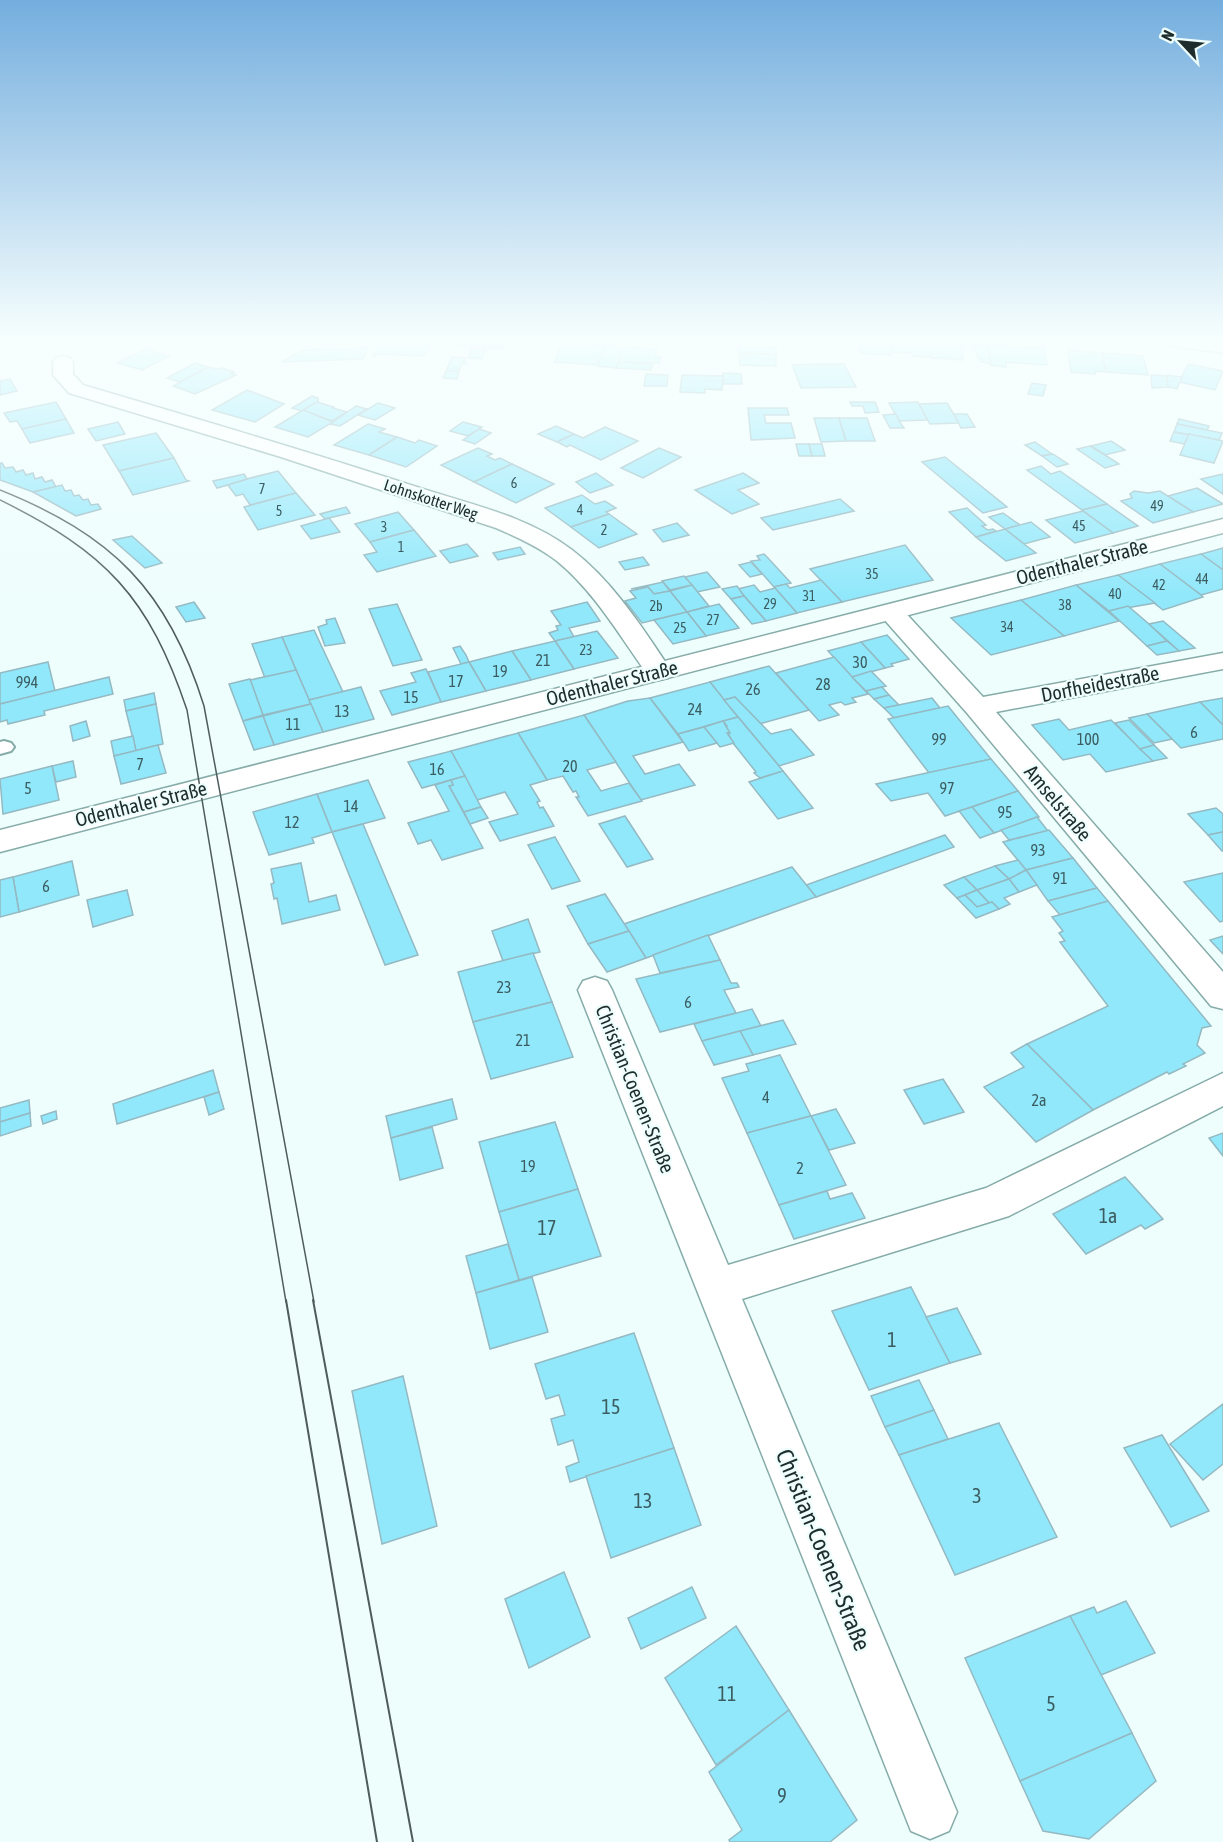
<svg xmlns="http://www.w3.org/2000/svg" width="1223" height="1842" font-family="'Asap Condensed',sans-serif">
<rect width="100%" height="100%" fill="#eefefd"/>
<g fill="#91e8fb" stroke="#94b9c2" stroke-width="1.5">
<path d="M383 339H432L424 356 380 354 373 356Z"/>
<path d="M460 339H488L486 347 457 346Z"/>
<path d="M491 339H506L502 348H487Z"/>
<path d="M856 339H892L891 355 860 353 861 342H856Z"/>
<path d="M892 339 931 341V355L928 357 912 356V353L892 352Z"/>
<path d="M931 341 962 343 963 360 931 358Z"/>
<path d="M563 342 606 345 598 365 554 362Z"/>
<path d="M970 343 989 345 990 363 981 362Z"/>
<path d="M606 345 624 347 616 368 597 366Z"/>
<path d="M989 345 1044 348 1047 365 1006 362V367L990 365Z"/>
<path d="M738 346 776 347V355L739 353Z"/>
<path d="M624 347 657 349 655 356 661 357 659 363 618 362Z"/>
<path d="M368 348 363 359 282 362 302 350Z"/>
<path d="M145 349 169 356 142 370 117 363Z"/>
<path d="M472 349H486L482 359 468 358Z"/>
<path d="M1068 350 1102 353 1106 372 1095 371V374L1071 372Z"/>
<path d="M739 353 776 355V366L740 365Z"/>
<path d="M1102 353 1143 356 1148 375 1106 372Z"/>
<path d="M452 357 465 358 463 361H466V364H462L459 371H446Z"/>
<path d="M618 362 653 364 651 370 616 368Z"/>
<path d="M195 363 208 367 180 382 167 378Z"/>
<path d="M818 364H844L856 387 801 388 792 365Z"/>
<path d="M1188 364 1223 371 1215 390 1179 382Z"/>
<path d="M208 367 217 369 223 368 234 372 231 373 236 375 195 394 173 386Z"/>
<path d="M446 371H459L457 379 443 378Z"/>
<path d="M723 373 741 374 742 384H723Z"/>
<path d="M646 374 668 375 667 386H644Z"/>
<path d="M682 375 723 376 722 390 705 389V393L680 392Z"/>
<path d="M1151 375 1167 376 1168 387 1152 388Z"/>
<path d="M1167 375 1182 377 1177 389 1168 387Z"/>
<path d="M10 379 17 391 0 395V381Z"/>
<path d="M1032 383 1046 385 1043 396 1028 394Z"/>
<path d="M247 390 284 404 255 422 212 410Z"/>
<path d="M312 396 318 398V402L302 411 292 408Z"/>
<path d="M56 402 66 419 22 429 17 421 10 422 4 413Z"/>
<path d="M317 402 334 407 333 408 347 412 332 421 303 410Z"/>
<path d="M850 402H875L879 412 865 413 863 406H852Z"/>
<path d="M918 402 928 420 899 421 889 403Z"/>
<path d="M378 403 395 408 375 420 358 415Z"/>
<path d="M947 403 959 423 930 424 919 404Z"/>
<path d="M356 406 367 409 340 426 330 424Z"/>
<path d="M748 408H787L789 415H764L766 423H791L795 438 751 440Z"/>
<path d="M303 410 333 422 308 437 275 427Z"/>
<path d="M896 414 899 421 904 428H890L883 415Z"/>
<path d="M954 414H967L975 427 961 428Z"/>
<path d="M814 418H839L846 441 821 442Z"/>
<path d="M839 418H867L875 441H846Z"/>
<path d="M66 419 74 433 30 443 22 429Z"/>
<path d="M1179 419 1209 426 1207 430 1177 424Z"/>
<path d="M118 422 125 434 96 441 88 429Z"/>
<path d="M463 422 482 427 468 436 450 431Z"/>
<path d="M368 424 385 429 379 432 397 437 369 455 334 445Z"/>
<path d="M1177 424 1222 433 1219 440 1174 432Z"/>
<path d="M556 426 574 434 557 442 538 434Z"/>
<path d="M605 427 638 441 601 460 570 445 567 447 557 442 574 434 583 438Z"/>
<path d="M479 429 491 433 475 444 463 440Z"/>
<path d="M1174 432 1189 435 1184 444 1170 441Z"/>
<path d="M156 433 174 458 119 471 103 445Z"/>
<path d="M1189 434 1223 441 1214 463 1180 455Z"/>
<path d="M397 437 415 443 419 440 437 446 406 467 369 455Z"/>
<path d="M1111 441 1125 450 1105 455 1091 446Z"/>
<path d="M1035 442 1052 454 1042 456 1025 445Z"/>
<path d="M796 444H809L812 456H799Z"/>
<path d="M809 444H822L825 456H812Z"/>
<path d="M1090 446 1105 455 1119 464 1105 468 1077 449Z"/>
<path d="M478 448 492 454 487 456 495 460 500 458 512 464 474 482 441 465Z"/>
<path d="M659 448 681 457 643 478 621 468Z"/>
<path d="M1053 454 1068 464 1057 467 1042 456Z"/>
<path d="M945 457 1007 507 983 513 922 462Z"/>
<path d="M174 458 186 480 189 481 133 495 119 471Z"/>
<path d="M0 463H2L5 468 13 467 16 472 23 470 26 475 33 473 35 479 42 477 45 482 52 480 56 487 33 492 0 480Z"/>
<path d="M512 464 554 484 516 503 474 482Z"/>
<path d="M1041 466 1051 474 1060 471 1107 504 1082 510 1027 470Z"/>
<path d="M278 471 296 493 250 505 243 494 236 496 227 484Z"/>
<path d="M596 473 613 485 590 493 576 482Z"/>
<path d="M743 473 759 483 738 490 759 504 732 514 695 490Z"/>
<path d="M244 474 247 479 228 485 217 488 213 481Z"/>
<path d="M1223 474V494L1201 479Z"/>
<path d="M62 485 65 491 71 490 74 496 79 495 83 500 88 499 91 505 98 504 101 509 76 516 33 492Z"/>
<path d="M1197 488 1223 504 1193 512 1168 496Z"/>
<path d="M1134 491 1148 493 1160 491 1193 512 1153 523 1121 501 1132 498 1130 494Z"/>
<path d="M296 493 315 515 258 530 244 507Z"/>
<path d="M582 495 595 504 605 501 616 508 606 512 609 514 571 527 545 508Z"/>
<path d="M840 499 854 511 773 530 761 518Z"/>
<path d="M1107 504 1138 526 1113 533 1082 510Z"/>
<path d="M346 507 350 513 325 519 320 514Z"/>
<path d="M967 508 986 525 982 526 988 530 993 529 996 531 976 537 949 512Z"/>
<path d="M1083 511 1113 533 1075 543 1046 520Z"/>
<path d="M398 512 414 530 370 542 355 524Z"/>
<path d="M1003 513 1020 525 1005 529 989 517Z"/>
<path d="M609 514 637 534 599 548 571 527Z"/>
<path d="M329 518 340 532 311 539 301 526Z"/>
<path d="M1031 522 1050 537 1024 544 1005 529Z"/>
<path d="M677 523 689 535 663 542 653 530Z"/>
<path d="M1005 529 1024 544 1036 553 1006 561 976 537Z"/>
<path d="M414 530 436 556 377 572 364 555 377 552 370 542Z"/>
<path d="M132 536 162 563 145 568 113 540Z"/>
<path d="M467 544 478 556 450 563 440 551Z"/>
<path d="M905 545 933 580 842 602 810 569Z"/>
<path d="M520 547 525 554 498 560 493 553Z"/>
<path d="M1223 548V570L1201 554Z"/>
<path d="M764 554 768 558 791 583 774 587 751 561 760 560 757 556Z"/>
<path d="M1201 554 1223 570V589L1201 595 1160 564Z"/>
<path d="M643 557 649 565 625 570 619 562Z"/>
<path d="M751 562 762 574 750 577 739 565Z"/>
<path d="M1160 564 1201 595 1203 597 1163 610 1118 575Z"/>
<path d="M707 572 720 587 697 592 685 577Z"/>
<path d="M1118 575 1155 603 1109 611 1076 585Z"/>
<path d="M684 576 692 585 670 590 662 581Z"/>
<path d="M821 580 842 602 797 613 774 587 786 584 790 588Z"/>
<path d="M663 582 670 591 654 594 648 587 631 589Z"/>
<path d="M692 585 709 606 687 612 670 591Z"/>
<path d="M754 585 760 592 775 588 797 613 766 621 738 589Z"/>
<path d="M1076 585 1119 621 1064 636 1021 600Z"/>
<path d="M737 586 744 596 731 599 722 589Z"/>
<path d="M648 587 654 594 670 591 687 612 642 623 625 601 636 598 630 591Z"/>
<path d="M744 596 766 621 752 624 731 599Z"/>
<path d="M1021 600 1064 636 991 655 951 618Z"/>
<path d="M194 602 205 618 186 622 176 607Z"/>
<path d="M587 602 600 621 569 628 574 637 555 641 549 633 558 630 556 626 561 625 551 611Z"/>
<path d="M397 604 422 660 393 666 369 609Z"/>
<path d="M719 604 739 628 706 636 687 612Z"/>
<path d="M1128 606 1149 624 1167 641 1147 646 1109 611Z"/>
<path d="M687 612 706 636 673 644 654 620Z"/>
<path d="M335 618 345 643 325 646 318 627 327 624 326 620Z"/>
<path d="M1163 621 1195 648 1179 651 1149 624Z"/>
<path d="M314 630 343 692 309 700 282 637Z"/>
<path d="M597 631 618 658 574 669 555 641Z"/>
<path d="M887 635 909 659 891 664 893 666 885 668 861 642Z"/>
<path d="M282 637 296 670 265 678 252 644Z"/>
<path d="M555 641 574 669 531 680 512 651Z"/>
<path d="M1167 641 1179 651 1157 655 1147 646Z"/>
<path d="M861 642 875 657 885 668 852 677 828 651Z"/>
<path d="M460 646 466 655 469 662 461 664 453 648Z"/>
<path d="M512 651 531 680 486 691 469 662Z"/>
<path d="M834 657 868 694 852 698 856 702 845 705 841 702 829 705 839 715 819 721 776 673Z"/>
<path d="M48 662 55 691 0 704V673Z"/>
<path d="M469 662 486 691 441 702 428 672Z"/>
<path d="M769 666 809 710 759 724 735 697 724 700 710 682Z"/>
<path d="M426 669 441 702 392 715 380 691 416 682 411 673Z"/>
<path d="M296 670 311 704 263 715 250 680Z"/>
<path d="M871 671 886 686 866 691 852 677Z"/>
<path d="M109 677 113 694 44 711 45 715 8 724 7 720 0 722V704Z"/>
<path d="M250 679 263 715 243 721 229 684Z"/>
<path d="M710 682 738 717 678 734 650 698Z"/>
<path d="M361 687 374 719 323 732 309 700Z"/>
<path d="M882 687 889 695 874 699 866 691Z"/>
<path d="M154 693 156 704 126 711 124 700Z"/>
<path d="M889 695 899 705 884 708 874 699Z"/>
<path d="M735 697 771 734 791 729 814 755 779 766 724 700Z"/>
<path d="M650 698 683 742 633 756 645 774 679 764 695 785 641 800 584 715 628 701Z"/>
<path d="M932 698 940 708 894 718 884 708Z"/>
<path d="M1223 698V725L1200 702Z"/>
<path d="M1200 702 1223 725V739L1181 748 1147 714Z"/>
<path d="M156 704 163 744 136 751 126 711Z"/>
<path d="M311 704 323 732 274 745 263 716Z"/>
<path d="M948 706 991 759 929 773 888 719Z"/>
<path d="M1147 714 1172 739 1154 743 1129 718Z"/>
<path d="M584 715 616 762 587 770 601 791 629 783 642 801 588 816 576 797H579L576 791 573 792 563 776 547 780 518 733Z"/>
<path d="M263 716 274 745 254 750 243 721Z"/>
<path d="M738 717 779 766 783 771 760 778 754 773 756 772 733 743 725 727 727 726 723 721Z"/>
<path d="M1059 719 1069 730 1111 720 1153 761 1106 772 1090 754 1063 760 1032 725Z"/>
<path d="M1129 720 1154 745 1140 749 1115 723Z"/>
<path d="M86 721 90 736 73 741 70 726Z"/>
<path d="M723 721 730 733H727L734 743 720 747 704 727Z"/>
<path d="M704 727 717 743 689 751 678 734Z"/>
<path d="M518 733 547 780 530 785 540 801 537 802 540 808 543 807 554 826 500 841 489 822 518 814 505 792 477 800 451 751Z"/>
<path d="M133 736 136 751 114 756 111 741Z"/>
<path d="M158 745 166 773 121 784 114 756Z"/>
<path d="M1154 745 1167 758 1153 761 1140 749Z"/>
<path d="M451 751 465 776 422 788 408 762Z"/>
<path d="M991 759 1018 791 945 816 928 793 891 801 876 784Z"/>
<path d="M73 761 76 777 56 782 52 766Z"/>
<path d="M52 766 59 800 3 814 0 779Z"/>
<path d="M783 771 813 808 778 819 749 782Z"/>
<path d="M465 776 481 807 464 812 449 786 453 785 451 780Z"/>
<path d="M368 780 385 818 332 832 317 794Z"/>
<path d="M451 780 453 785 449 786 483 848 442 860 431 840 418 844 408 823 449 811 435 785Z"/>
<path d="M1018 791 1039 817 994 833 972 807Z"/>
<path d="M317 794 332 832 312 838 314 843 269 855 253 812Z"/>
<path d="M481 807 488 818 470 824 464 812Z"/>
<path d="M972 807 994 833 980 838 959 811Z"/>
<path d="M1216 808 1223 814V832L1208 835 1188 814Z"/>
<path d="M625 816 653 859 627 867 599 824Z"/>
<path d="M1037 817 1048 831 1009 840 1001 830Z"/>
<path d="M363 824 418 955 385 965 332 832Z"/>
<path d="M1049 830 1073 858 1026 870 1003 842Z"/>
<path d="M1223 832V851H1222L1208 835Z"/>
<path d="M945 835 954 847 816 897 806 885Z"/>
<path d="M555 837 580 881 552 889 528 845Z"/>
<path d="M1073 858 1097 888 1048 901 1026 870Z"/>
<path d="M1018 860 1026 870 1009 879 995 866Z"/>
<path d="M72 861 79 895 19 912 13 877Z"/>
<path d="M301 863 309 902 336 895 340 910 282 924 277 898 274 899 271 884 274 883 271 869Z"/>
<path d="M995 866 1009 879 977 890 964 877Z"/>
<path d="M792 867 816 897 646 958 624 924Z"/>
<path d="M1026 870 1037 885 1019 892 1009 879Z"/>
<path d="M1223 873V921L1220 922 1184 882Z"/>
<path d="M13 877 19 912 0 917V880Z"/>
<path d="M964 877 977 890 957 898 944 885Z"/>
<path d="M1009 879 1019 892 1004 898 1010 904 999 909 992 902 989 903 977 890Z"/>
<path d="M1097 888 1108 901 1060 915 1048 901Z"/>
<path d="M127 890 133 915 93 927 87 900Z"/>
<path d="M977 890 989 903 977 907 965 895Z"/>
<path d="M605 894 629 931 588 944 567 906Z"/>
<path d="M965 895 977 907 992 902 999 909 976 918 957 898Z"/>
<path d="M1108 901 1211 1026 1202 1028 1197 1045 1205 1053 1183 1064 1186 1066 1169 1074 1167 1072 1093 1110 1027 1044 1108 1006 1060 942 1065 941 1059 933 1063 931 1052 917Z"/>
<path d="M528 919 540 952 503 961 492 931Z"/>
<path d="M629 931 646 958 607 972 588 944Z"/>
<path d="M708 935 720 960 660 973 653 955Z"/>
<path d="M1223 936V954L1210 940Z"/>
<path d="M533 953 552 1002 473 1022 458 972Z"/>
<path d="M720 960 731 983H737L739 987 724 990 736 1013 660 1032 636 979Z"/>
<path d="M552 1002 573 1057 491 1079 473 1022Z"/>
<path d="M752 1009 761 1026 702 1041 694 1024Z"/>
<path d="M783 1020 796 1044 753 1055 740 1031Z"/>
<path d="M740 1031 753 1055 714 1065 702 1041Z"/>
<path d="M1027 1044 1093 1110 1036 1142 984 1087 1024 1067 1011 1053Z"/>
<path d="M780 1055 811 1116 747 1133 722 1078 749 1071 746 1064Z"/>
<path d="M213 1070 219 1092 117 1124 113 1104Z"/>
<path d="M943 1079 964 1112 924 1124 904 1090Z"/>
<path d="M219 1092 224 1109 209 1115 204 1097Z"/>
<path d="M452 1099 457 1119 391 1138 386 1116Z"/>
<path d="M29 1100 30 1113 0 1122V1108Z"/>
<path d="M836 1109 855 1143 829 1150 811 1116Z"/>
<path d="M56 1111 57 1119 43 1124 41 1116Z"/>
<path d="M30 1113 31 1126 0 1136V1122Z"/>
<path d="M811 1116 846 1185 779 1205 747 1133Z"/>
<path d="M555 1122 578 1189 499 1212 479 1142Z"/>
<path d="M432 1127 443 1168 400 1180 391 1138Z"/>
<path d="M1223 1133V1156L1209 1138Z"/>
<path d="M1125 1177 1163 1219 1145 1229 1141 1225 1086 1254 1053 1214Z"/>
<path d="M578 1189 601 1256 519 1280 499 1212Z"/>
<path d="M827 1191 830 1199 852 1193 865 1218 794 1239 779 1205Z"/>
<path d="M508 1244 519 1280 476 1293 466 1256Z"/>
<path d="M532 1277 548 1332 490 1349 476 1293Z"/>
<path d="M911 1287 950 1363 869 1390 832 1311Z"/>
<path d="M957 1308 981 1354 950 1363 926 1317Z"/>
<path d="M634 1333 674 1448 570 1482 566 1467 579 1462 573 1440 558 1445 551 1419 565 1415 559 1395 546 1399 535 1364Z"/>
<path d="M403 1376 437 1526 382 1544 352 1391Z"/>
<path d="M919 1380 934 1410 885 1427 871 1396Z"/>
<path d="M1223 1404V1464L1203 1480 1170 1444Z"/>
<path d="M934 1410 948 1439 899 1455 885 1427Z"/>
<path d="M999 1423 1057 1537 955 1575 899 1455Z"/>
<path d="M1162 1435 1209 1511 1171 1527 1124 1448Z"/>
<path d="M674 1448 701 1525 611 1558 586 1476Z"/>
<path d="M564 1572 590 1637 529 1668 505 1599Z"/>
<path d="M692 1587 706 1618 641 1649 628 1618Z"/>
<path d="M1126 1601 1155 1653 1101 1675 1070 1616 1094 1607 1097 1613Z"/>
<path d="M1070 1616 1132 1733 1020 1781 965 1658Z"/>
<path d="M736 1626 789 1710 716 1765 665 1678Z"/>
<path d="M789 1710 857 1820 830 1842H730L729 1840 742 1830 709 1772Z"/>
<path d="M1132 1733 1156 1781 1089 1839 1043 1831 1020 1781Z"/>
</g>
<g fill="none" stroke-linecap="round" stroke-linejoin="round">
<defs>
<path id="service" d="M4 741 11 743 14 747 11 751 0 754V742Z"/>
<g id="minor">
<path d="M1160 339 1223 341V353L1169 345 1162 343Z"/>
<path d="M63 356 70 358 73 362V374L83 385C195 418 306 451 417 487 469 504 528 516 572 550 613 581 644 630 672 672L668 678 659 680 650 678C621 638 595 592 557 561 539 547 517 537 496 528L281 457 69 393 53 375V362L56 358Z"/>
<path d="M891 604 900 607 983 697 1223 653V669L996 712 1223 972V1009L1211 1006 967 713 882 617 878 612 882 607Z"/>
<path d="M595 977 607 981 612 990 728 1265 986 1188 1223 1073V1106L1009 1216 742 1299 957 1812 949 1831 930 1839 911 1831 578 990 583 981Z"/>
</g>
<path id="secondary" d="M1223 519V533L0 852V830Z"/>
</defs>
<use href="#service" stroke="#86aca9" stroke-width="4"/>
<use href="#minor" stroke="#86aca9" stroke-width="3"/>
<use href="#secondary" stroke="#86aca9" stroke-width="3"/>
<use href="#service" fill="#fff" fill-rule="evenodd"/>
<use href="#minor" fill="#fff" fill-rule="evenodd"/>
<use href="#secondary" fill="#fff" fill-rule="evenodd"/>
<g stroke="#4e5d5c" stroke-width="1.5">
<path d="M0 490C112 535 168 590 204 706L314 1302"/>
<path d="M0 500C106 552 149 597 187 710L286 1302"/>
</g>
<g stroke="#4e5d5c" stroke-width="2">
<path d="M286 1300 377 1842"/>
<path d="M313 1300 413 1842"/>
</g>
</g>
<linearGradient id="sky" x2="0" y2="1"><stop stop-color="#74aede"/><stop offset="0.57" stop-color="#f7fffe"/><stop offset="1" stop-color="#f7fffe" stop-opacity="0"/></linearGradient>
<rect width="1223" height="597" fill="url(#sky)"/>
<g text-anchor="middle" stroke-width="4.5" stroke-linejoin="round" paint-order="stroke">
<g font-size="14" fill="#3b5c60">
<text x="514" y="488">6</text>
<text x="262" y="494">7</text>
<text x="1157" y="511">49</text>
<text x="580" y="515">4</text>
<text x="279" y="516">5</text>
<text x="1079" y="531">45</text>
<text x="384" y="532">3</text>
<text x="604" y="535">2</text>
<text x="401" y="552">1</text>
<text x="872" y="579">35</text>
<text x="1202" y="584">44</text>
<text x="1159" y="590">42</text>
<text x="1115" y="599">40</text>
<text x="809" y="601">31</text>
<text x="770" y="609">29</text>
<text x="1065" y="610">38</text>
<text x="656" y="611">2b</text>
<text x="713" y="625">27</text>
<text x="1007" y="632">34</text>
<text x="680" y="633">25</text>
<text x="586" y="655">23</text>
</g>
<g font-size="16" fill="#1e2d2c" stroke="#eefefd">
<text transform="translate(431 499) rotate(18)" y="6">Lohnskotter Weg</text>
</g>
<g font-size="16" fill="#3b5c60">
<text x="543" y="666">21</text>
<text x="860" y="668">30</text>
<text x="500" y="677">19</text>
<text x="456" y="687">17</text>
<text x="27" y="688">994</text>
<text x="823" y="690">28</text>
<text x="753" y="695">26</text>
<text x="411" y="703">15</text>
<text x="695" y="715">24</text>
<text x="342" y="717">13</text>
<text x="293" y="730">11</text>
<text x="1194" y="738">6</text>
<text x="939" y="745">99</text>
<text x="1088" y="745">100</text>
<text x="140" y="770">7</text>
<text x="570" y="772">20</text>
<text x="437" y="775">16</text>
<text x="28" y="794">5</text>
<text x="947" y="794">97</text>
<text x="351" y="812">14</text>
<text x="1005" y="818">95</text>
<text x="292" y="828">12</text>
<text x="1038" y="856">93</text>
<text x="1060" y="884">91</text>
<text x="46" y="892">6</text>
<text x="504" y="993">23</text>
<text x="688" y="1008">6</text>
<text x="523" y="1046">21</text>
<text x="766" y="1103">4</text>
<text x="1039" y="1106">2a</text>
<text x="528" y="1172">19</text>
<text x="800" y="1174">2</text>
</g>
<g font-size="20" fill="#1e2d2c" stroke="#eefefd">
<text transform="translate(1082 562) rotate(-14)" y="7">Odenthaler Straße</text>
<text transform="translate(612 683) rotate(-14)" y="7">Odenthaler Straße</text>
<text transform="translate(1100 684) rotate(-11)" y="7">Dorfheidestraße</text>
<text transform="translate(1058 803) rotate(50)" y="7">Amselstraße</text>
<text transform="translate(141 804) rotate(-14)" y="7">Odenthaler Straße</text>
<text transform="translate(635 1089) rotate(68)" y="7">Christian-Coenen-Straße</text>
</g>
<g font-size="20" fill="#3b5c60">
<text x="1108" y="1223">1a</text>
<text x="547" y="1235">17</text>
<text x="892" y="1347">1</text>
<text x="611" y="1414">15</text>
<text x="977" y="1503">3</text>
<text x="643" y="1508">13</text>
<text x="727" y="1701">11</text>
<text x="1051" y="1711">5</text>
<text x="782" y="1803">9</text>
</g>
<g font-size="24" fill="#1e2d2c" stroke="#eefefd">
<text transform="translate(823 1550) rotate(68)" y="8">Christian-Coenen-Straße</text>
</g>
</g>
<g transform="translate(1181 42) rotate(296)" stroke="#eefefd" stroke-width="4.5" paint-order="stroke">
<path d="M0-4.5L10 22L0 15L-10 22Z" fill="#1e2d2c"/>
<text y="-9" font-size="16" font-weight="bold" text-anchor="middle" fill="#1e2d2c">N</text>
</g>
</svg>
